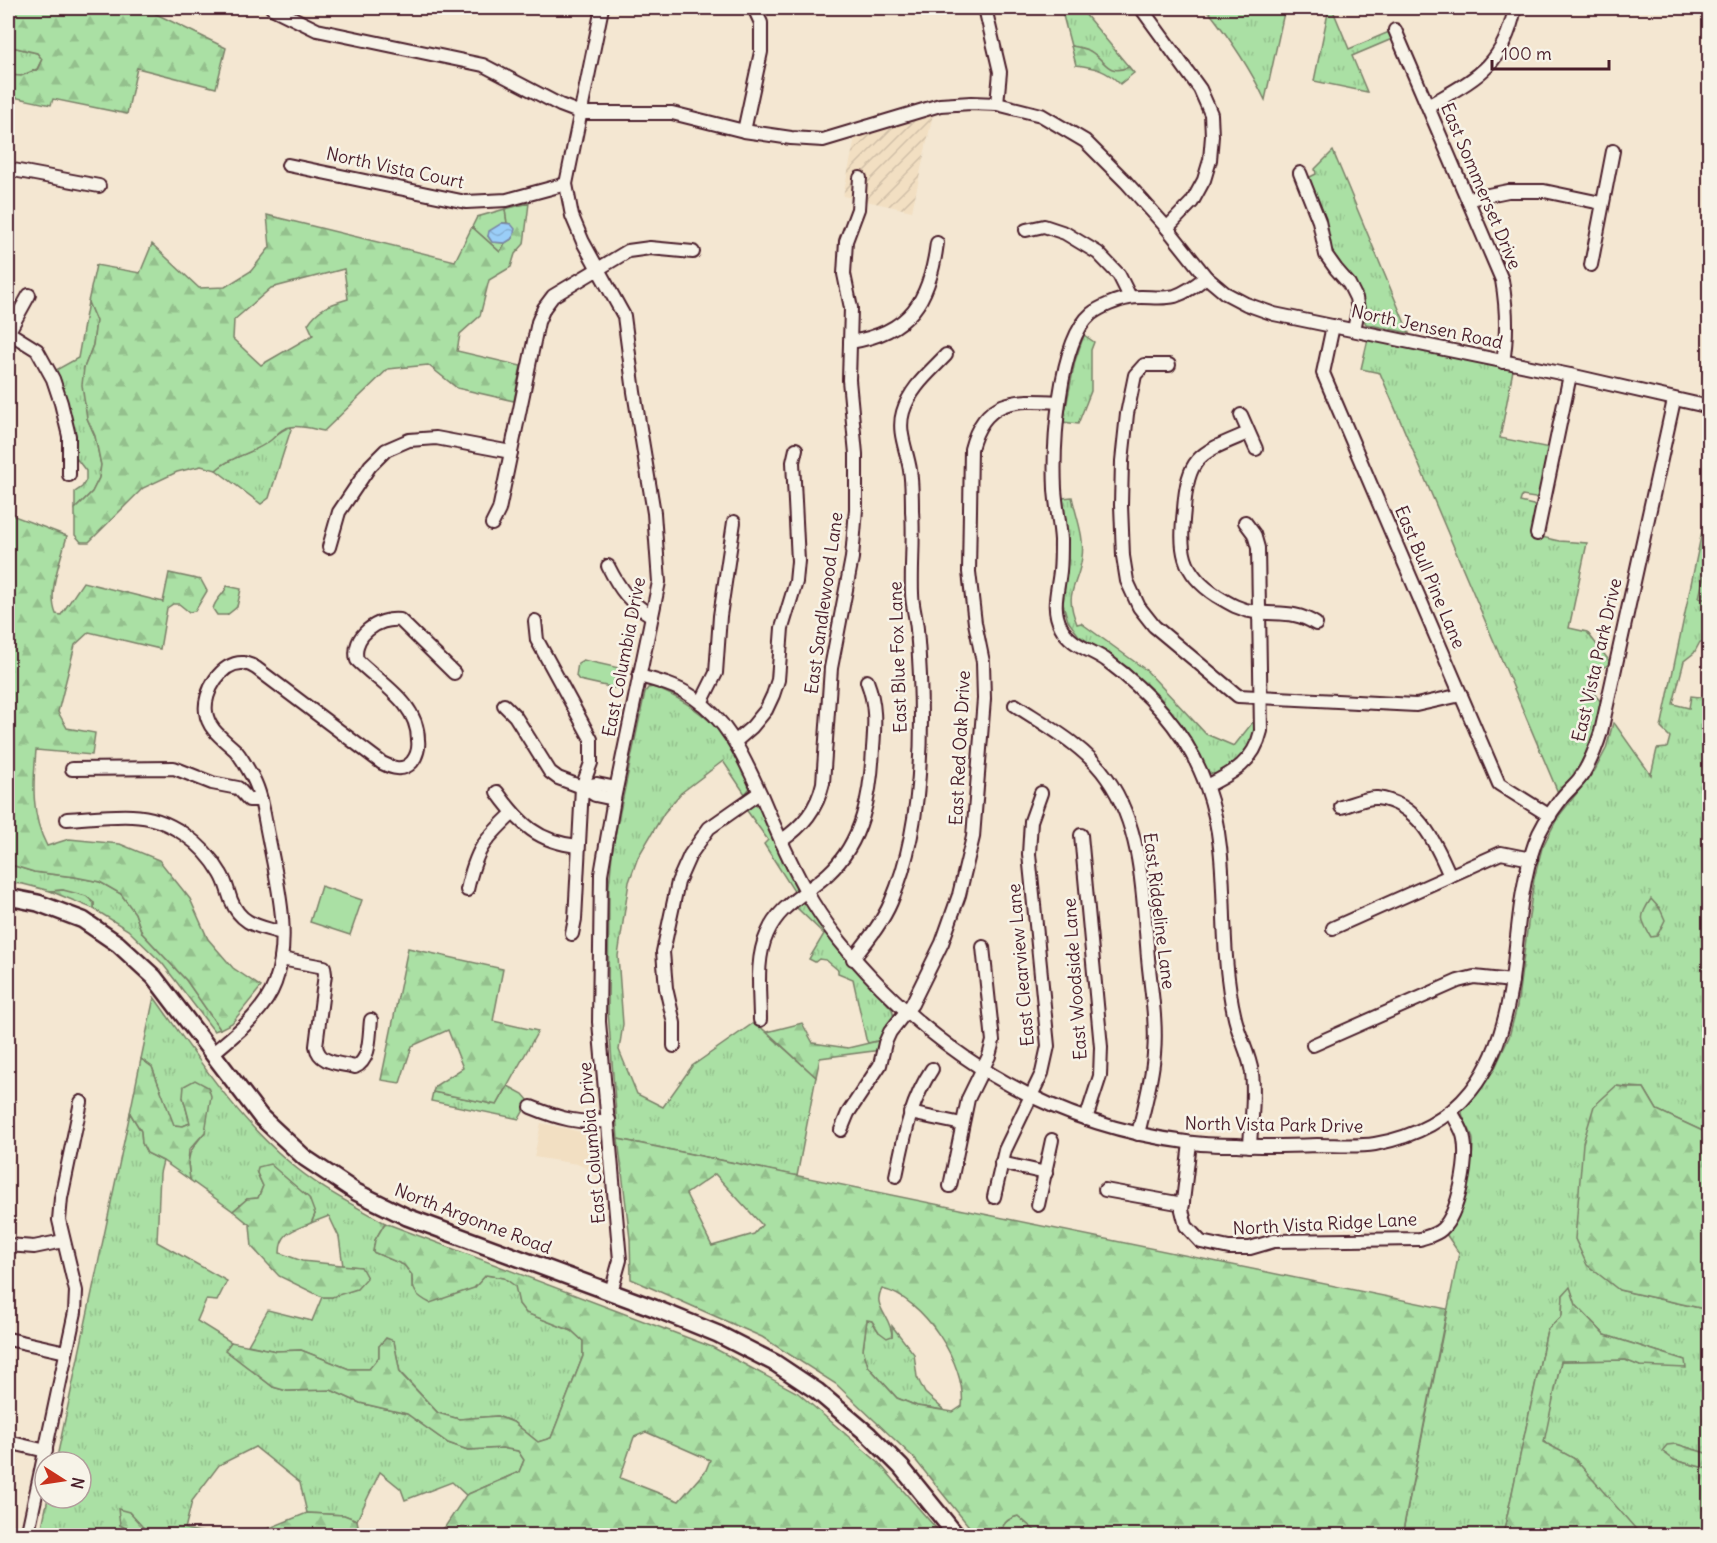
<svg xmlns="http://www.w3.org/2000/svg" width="1717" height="1543" font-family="Delius,sans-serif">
<defs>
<pattern id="industrial-furrows" width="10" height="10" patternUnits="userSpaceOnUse" patternTransform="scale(1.5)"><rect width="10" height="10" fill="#f2dfc2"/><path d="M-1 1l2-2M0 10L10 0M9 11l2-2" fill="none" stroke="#d1bfa7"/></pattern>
<pattern id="grass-tufts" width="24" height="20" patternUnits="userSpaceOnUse" patternTransform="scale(1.5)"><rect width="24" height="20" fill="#aae0a4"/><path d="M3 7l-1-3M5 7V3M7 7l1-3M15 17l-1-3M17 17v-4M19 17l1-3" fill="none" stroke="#94c08d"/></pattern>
<pattern id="forest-firs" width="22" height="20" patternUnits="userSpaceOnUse" patternTransform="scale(1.5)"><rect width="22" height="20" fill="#aae0a4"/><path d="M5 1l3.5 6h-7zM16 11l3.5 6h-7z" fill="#94c08d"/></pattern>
<pattern id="water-waves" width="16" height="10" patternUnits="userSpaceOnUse" patternTransform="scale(1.5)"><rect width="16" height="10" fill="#9acef8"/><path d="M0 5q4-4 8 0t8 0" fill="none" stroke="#86b0d5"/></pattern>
</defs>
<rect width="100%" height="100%" fill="#f4e7d2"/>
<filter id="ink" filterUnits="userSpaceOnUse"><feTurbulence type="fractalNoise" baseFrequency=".0167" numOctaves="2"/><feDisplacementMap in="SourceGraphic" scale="12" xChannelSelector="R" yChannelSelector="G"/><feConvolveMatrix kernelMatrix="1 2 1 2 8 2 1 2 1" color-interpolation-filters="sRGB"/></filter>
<g filter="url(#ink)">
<path fill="#f2dfc2" d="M541 1123 603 1137 607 1183 604 1184 588 1169 577 1164 534 1157Z"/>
<path fill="url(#industrial-furrows)" d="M933 114 912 211 843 196 855 138Z"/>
<g fill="url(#grass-tufts)" stroke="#7a8068" stroke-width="1.5">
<path d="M1061 8H1080L1129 67C1125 68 1122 70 1119 71 1107 72 1086 48 1071 46Z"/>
<path d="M1206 8H1285L1265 100C1249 66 1229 37 1206 8Z"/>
<path d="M1329 8H1332L1349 49 1389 32 1392 39 1352 56 1367 92 1314 81Z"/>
<path d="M8 46 37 53 42 59 37 69 21 76 8 75Z"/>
<path d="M1333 151 1409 333 1366 324 1333 257 1308 178 1316 174 1315 169Z"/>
<path d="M505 209 507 223H502L488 236 492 242 505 243 500 252 472 227 477 217Z"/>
<path d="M88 302 96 321 93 345 84 368 87 418 95 436 101 465 99 478 92 492 75 509V492L82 487 86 480V471L76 458 75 438 67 400 56 370 78 358Z"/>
<path d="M1084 335 1094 342 1091 350V391L1078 424 1063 422 1075 361Z"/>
<path d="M1368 339 1513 370 1500 438 1550 448 1539 496 1535 498 1522 496 1520 502 1533 505 1537 509 1533 535 1559 541 1587 543 1569 628 1587 632 1611 663C1599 671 1587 671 1590 689L1602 703C1595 740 1584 766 1559 795L1380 373 1361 369Z"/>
<path d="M292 426 269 498 261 504 216 470C229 458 244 456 259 447 271 440 279 430 292 426Z"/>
<path d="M1072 497C1076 516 1085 538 1082 557 1078 588 1063 590 1077 624L1081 623 1146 670 1206 734 1234 746 1256 718C1254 749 1242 760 1216 775L1209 773 1185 730 1159 696 1127 667 1079 636 1068 621 1063 604 1068 559 1063 498Z"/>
<path d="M1709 498V560L1706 567 1700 598 1709 600V644L1700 642 1694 653 1684 661 1673 704 1689 708 1691 696 1709 698V1134L1657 1110 1644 1088 1616 1086 1619 1290 1709 1310V1369L1706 1371 1710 1373 1709 1454 1676 1444 1674 1460 1709 1469V1533L1705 1536 1640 1535 1575 1459 1543 1442 1561 1361 1626 1360 1640 1366 1685 1360 1605 1335 1576 1305 1570 1288 1563 1295 1562 1316 1547 1330 1503 1535 1402 1536 1459 1253 1446 1234C1452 1228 1456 1222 1459 1215 1465 1200 1474 1155 1473 1140 1472 1129 1461 1121 1462 1110L1494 1070 1509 1037 1517 1006 1534 879 1542 848 1558 817 1595 770 1606 749 1613 723 1615 724 1651 775 1657 749 1667 748 1670 737 1661 728Z"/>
<path d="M653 687C698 704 739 739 750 788L745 794 723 761 681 793 664 813 638 857 629 882 618 956 623 1024 619 1050 637 1094 663 1107 692 1066 755 1022 816 1077 797 1176 618 1139 608 1011 609 886 613 845 645 692 648 688Z"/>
<path d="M754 804 760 809 796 886 795 893 764 844 768 840 745 808Z"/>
<path d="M8 864 34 872 75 877 100 882 121 894 135 913 142 933 186 980 220 1029 214 1031 162 963 128 930 94 909V903L63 890 50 891 23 884 8 883Z"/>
<path d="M801 902 807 904 845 957 892 1009 894 1017 882 1040 868 1043 866 1039 853 979 838 973V970L826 960 819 959 815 962 809 959 824 934 795 906Z"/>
<path d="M154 997C195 1054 234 1115 288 1161 317 1187 352 1204 385 1223L375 1240 373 1252 404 1265 412 1275V1288H474L486 1275 504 1278 516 1286 519 1304 526 1313 572 1331 583 1341V1356L551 1438 538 1442 513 1422 497 1416 459 1419 438 1413 400 1372 394 1342 379 1346V1357L370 1369H349L301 1350 276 1351 248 1345 268 1310 312 1321 322 1297H332L360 1267 343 1266 339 1237 329 1216 311 1223 315 1214 257 1173 263 1186 258 1198 247 1199 233 1211 190 1180C186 1155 189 1151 205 1132L183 1097 190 1123 183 1126 173 1125 152 1067 141 1059Z"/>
<path d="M508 1086 523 1094 529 1101 519 1119 431 1101 433 1092 497 1105Z"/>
<path d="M130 1113 141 1131 142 1143 147 1153 163 1161 160 1173 157 1242 227 1281 217 1301 206 1300 197 1321 231 1342 226 1350 273 1387 287 1391 331 1390 360 1403 407 1414 448 1443 468 1450 502 1448 518 1451 524 1460 519 1472 466 1495 452 1482 405 1500 401 1489 380 1472 357 1520 344 1515 307 1513 300 1483 255 1447 219 1465 192 1501 185 1529 215 1535H150L129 1513 120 1525 138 1535 40 1536 48 1498H81V1462H56Z"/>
<path d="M867 1319 872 1321 879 1332 892 1336V1326L914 1354 917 1377 925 1393 944 1410 917 1406 897 1398 868 1366 863 1349Z"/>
<path d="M1018 1516 1040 1535 999 1536C1003 1524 1006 1519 1018 1516Z"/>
</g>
<g fill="url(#forest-firs)" stroke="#7a8068" stroke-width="1.5" fill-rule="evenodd">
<path d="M8 8H144L226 48 216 88 137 68 127 114 53 99 51 105 8 96V75L21 76 37 70 42 59 37 53 8 46Z"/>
<path d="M1071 46C1077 47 1085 48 1090 51 1107 61 1106 76 1129 67L1134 73 1120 84C1108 71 1094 67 1076 65Z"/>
<path d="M529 203 524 244 515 254 511 267 489 280 480 316 460 334 457 351 521 366 514 401 457 388 428 365 388 369 324 431C313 429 300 425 290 427 281 428 277 435 271 440 254 454 232 455 216 470L201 466 177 472 143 488 89 542H81L75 535V509L92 492 99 478 101 465 95 436 87 418 82 385 84 368 93 345 96 321 88 302 96 265 140 273 152 244 199 288 225 287 251 271 270 247 267 215 455 261 472 227 500 252 505 243 513 238 511 224 507 223 505 209ZM344 269 348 299C331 304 318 308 308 324L313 335 261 365 233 339 234 320 271 288Z"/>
<path d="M8 499 14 516 67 536C61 559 47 592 56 614L61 615 83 582 163 602 169 573 201 580 207 591 195 611 189 612 179 604H173L167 608 160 649 89 632 75 645 58 712 67 728 95 733 92 755 36 750C33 784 31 816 47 846L69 839 120 844 159 860 190 899 208 939 233 968 261 987 232 1023 220 1029 186 980 142 933 135 913 121 894 100 882 75 877 34 872 8 864Z"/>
<path d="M1709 560V600L1699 598 1706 566Z"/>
<path d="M227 586 241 589 237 607 227 615H217L213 609C215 599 224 595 227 586Z"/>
<path d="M63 890 86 896 94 903V909L50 891Z"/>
<path d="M1651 899 1660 909 1665 920 1657 936 1651 937C1640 919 1639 917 1651 899Z"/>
<path d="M408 948 503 969 493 1021 538 1031 497 1105 433 1092 435 1086 463 1068 448 1030 412 1046 400 1083 381 1080Z"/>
<path d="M802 1023 813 1043 848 1048 882 1040 881 1050 820 1058 816 1077 767 1032Z"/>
<path d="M141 1059 152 1067 174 1125 183 1126 190 1123 183 1097 184 1086 195 1080 208 1087 211 1096 205 1132 189 1150 188 1164 190 1180 163 1161 147 1153 142 1143 141 1131 130 1113Z"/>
<path d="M1616 1086 1628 1088H1644L1657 1110 1709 1134V1310L1619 1290 1587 1265 1575 1239 1583 1143 1594 1106Z"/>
<path d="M618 1139 1447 1309 1402 1535H1040L1018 1516C1006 1519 1003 1524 999 1535H976L913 1457 836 1384 762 1337 631 1279 630 1239ZM715 1174 762 1225 754 1234 712 1246 686 1194ZM882 1289C923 1297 967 1365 962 1406L953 1412 917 1406 897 1398 868 1366 863 1349 867 1320 872 1321 879 1332 887 1338 892 1336C892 1317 871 1306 882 1289Z"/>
<path d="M270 1164 309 1198 315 1214 311 1223C294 1230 280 1232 280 1253L302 1261 361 1267 367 1278 357 1289 332 1297H322L279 1276 252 1247 250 1225 233 1211 247 1199 258 1198 263 1186 257 1173 258 1167Z"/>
<path d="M385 1223 712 1347 798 1393 879 1463 942 1535H434L445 1527 466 1495 519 1472 524 1460 518 1451 502 1448 468 1450 448 1443 407 1414 360 1403 331 1390 287 1391 273 1387 225 1350 231 1342 276 1351 301 1350 349 1369H369L379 1357V1346L386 1338 394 1341 400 1373 438 1413 459 1419 497 1416 513 1422 538 1442 551 1438 583 1356V1341L572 1331 526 1313 519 1304 515 1286 504 1278 486 1275 474 1288 430 1303C416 1296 412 1291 412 1275L404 1265 373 1252 375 1240ZM646 1432 710 1460 706 1470 679 1501 620 1478 634 1437Z"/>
<path d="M1570 1287 1576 1305 1605 1335 1685 1360 1686 1368 1640 1366 1625 1360 1561 1361 1544 1442 1575 1459 1641 1535H1503L1547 1330 1562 1316 1563 1295Z"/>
<path d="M1676 1444 1709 1454V1469L1674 1460 1662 1451 1667 1445Z"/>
<path d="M118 1509 129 1512 150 1535H138L120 1525Z"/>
<path d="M307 1513 344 1515 357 1520 360 1535H252Z"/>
</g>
<g fill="#aae0a4" stroke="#7a8068" stroke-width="1.5">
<path d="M583 660 619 668 615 688 579 680 576 676 578 663Z"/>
<path d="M321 886 362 900 350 935 310 922Z"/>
</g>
<path fill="url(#water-waves)" stroke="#7a88a6" stroke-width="1.5" d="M502 223 511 224 515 229 513 238 505 243 492 242 488 236 489 231Z"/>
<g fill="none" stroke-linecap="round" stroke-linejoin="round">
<defs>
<g id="minor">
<path d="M272 8 317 30 483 65 560 105 581 113H672L744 131 791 138 823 140 940 105 971 103 997 104 1041 115 1085 141 1126 182 1167 228 1206 277 1225 293 1246 304 1274 314 1570 375 1710 407"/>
<path d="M602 8 566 184 572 216 583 242 624 316 634 392 654 513 659 582 614 799 601 874 599 1022 620 1260 611 1292"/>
<path d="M985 8 1000 72 997 104"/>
<path d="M1141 8 1200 89 1211 114 1212 136 1210 160 1204 180 1192 202 1167 228"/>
<path d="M1395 30 1502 280C1507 309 1508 333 1503 362"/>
<path d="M1428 106C1476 78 1503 67 1515 8"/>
<path d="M744 131 761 52V23L754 8"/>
<path d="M288 165 466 202 507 200 566 184"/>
<path d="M8 169 99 186"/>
<path d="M1300 173 1319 221 1326 255 1336 269 1349 284 1356 298 1358 310 1354 330"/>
<path d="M1469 199 1508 191H1544L1601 203"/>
<path d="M1026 230 1044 226 1065 233 1098 253 1119 275 1130 297"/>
<path d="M1591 265 1613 151"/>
<path d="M1206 277C1196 285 1187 292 1175 296 1159 300 1144 295 1129 298 1117 300 1100 307 1091 314 1058 342 1053 447 1055 489 1056 506 1060 523 1061 540 1061 550 1061 561 1060 571 1058 591 1051 608 1061 627 1071 646 1090 649 1106 660 1150 693 1189 735 1207 788 1229 850 1220 915 1228 978 1230 995 1233 1013 1238 1029 1243 1044 1250 1058 1252 1073 1255 1097 1251 1123 1250 1146"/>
<path d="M1333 326 1323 373 1499 784 1550 816"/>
<path d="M8 332 37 350 53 379 61 403 69 436V475"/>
<path d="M8 333 29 295"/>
<path d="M850 342C910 333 930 300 937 243"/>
<path d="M1169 365H1144L1135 375 1127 414 1122 461 1121 505 1123 556 1127 581 1139 607 1154 626 1238 696 1416 705 1461 695"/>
<path d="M1241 415 1256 449"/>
<path d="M1248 433C1201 453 1188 454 1184 509 1180 549 1180 572 1217 596 1230 604 1240 610 1255 612 1278 615 1295 610 1316 624"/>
<path d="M492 524 499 510 538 322 544 308 553 296 628 251 650 248 693 252"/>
<path d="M1537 534 1570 375"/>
<path d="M329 547 339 512 370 466 386 450 409 440 436 438 511 452"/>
<path d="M608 566C620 590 629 602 652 616"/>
<path d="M535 621 537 640 591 739V763L582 787 575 919 572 934"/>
<path d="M639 676C658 681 677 686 693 697 730 722 744 759 762 797 775 828 789 860 805 889 825 926 852 957 881 987 965 1071 1067 1127 1186 1142 1203 1145 1220 1145 1237 1145 1263 1147 1290 1146 1317 1145 1336 1145 1357 1147 1375 1144 1463 1128 1498 1070 1511 987 1518 940 1519 888 1535 843 1540 829 1551 812 1561 799 1566 792 1574 786 1580 778 1590 764 1596 748 1601 732L1674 400"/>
<path d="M701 703 716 673 720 616 734 522"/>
<path d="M504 705 515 716 550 772 558 778 582 787 595 795 614 799"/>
<path d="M1015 705C1047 726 1085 746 1107 778 1143 829 1143 898 1148 958 1151 990 1157 1022 1154 1054 1152 1081 1144 1108 1138 1134"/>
<path d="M736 741 752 727 766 710 773 695 778 680 782 628 796 582 798 561 793 462 796 449"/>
<path d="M72 769 174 768 212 783 238 788 249 800H261"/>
<path d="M1207 786C1233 773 1254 762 1261 731L1258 548 1254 534 1245 522"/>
<path d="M582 787 597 784 616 788"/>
<path d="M497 792C520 824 538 842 578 846"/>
<path d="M1341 807C1352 804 1367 797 1377 798 1418 803 1436 843 1450 876"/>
<path d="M67 819C88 818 110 815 132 816 169 817 203 843 221 874 226 882 228 892 231 900 241 925 258 926 282 933"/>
<path d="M1081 835 1101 1047 1100 1076 1086 1119"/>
<path d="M781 841C803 826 817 809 823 783L831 668 852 558 856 509V454L849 380 851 308 844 274 846 241 858 209 860 178"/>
<path d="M467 890C476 850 483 841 512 814"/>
<path d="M1333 928 1501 853 1531 859"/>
<path d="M281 959 324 967 325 974 316 1046C319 1064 339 1063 355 1067 371 1060 369 1035 371 1020"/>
<path d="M853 959C867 941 882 923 891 902 925 824 924 713 917 629 916 617 912 605 912 593 911 565 914 538 912 511 912 497 912 483 910 470 907 450 897 432 903 412 910 388 929 373 946 355"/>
<path d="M760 1020C760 993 755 960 767 934 779 905 806 894 828 874 863 842 871 793 873 748 875 724 876 704 867 681"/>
<path d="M1313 1045 1458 981 1474 977 1512 981"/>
<path d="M674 1046V1023L666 988 663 952 678 882 690 855 709 828 759 793"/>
<path d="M212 1054C235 1034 264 1013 275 983 292 937 277 882 268 835 264 816 262 795 253 778 248 769 242 758 236 751 225 740 208 730 206 712 203 693 221 661 244 663 248 664 253 666 256 668L382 763C392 768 403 772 412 762 417 756 419 747 418 740 418 703 381 684 357 660 351 636 378 617 400 620L454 673"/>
<path d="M531 1107C558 1118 580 1125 609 1120"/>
<path d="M910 1113 962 1124"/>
<path d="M841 1130 848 1113 880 1065 885 1043 890 1032 912 1004 942 943 959 895 973 837 984 699 983 662 975 623 969 572 971 449C984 399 1014 399 1058 402"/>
<path d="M1190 1143 1182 1210 1186 1226 1201 1242 1229 1248H1250L1274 1241 1420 1239C1428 1236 1436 1235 1442 1229 1459 1213 1468 1161 1464 1139 1463 1130 1456 1121 1452 1113"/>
<path d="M1001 1163 1046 1173"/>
<path d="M896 1176C904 1138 910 1102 932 1069"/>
<path d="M950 1186 968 1099 989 1056 993 1041 983 947"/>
<path d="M1105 1190 1183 1204"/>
<path d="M994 1197 1005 1150 1042 1073 1048 1046 1029 854 1031 821 1041 793"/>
<path d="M1038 1205 1052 1140"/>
<path d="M8 1245 34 1247 63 1241"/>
<path d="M8 1339 66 1352"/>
<path d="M8 1442 46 1451"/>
<path d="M27 1536 75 1312 76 1291 59 1220 61 1198 81 1102"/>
</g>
<path id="major" d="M8 897 38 903 83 920 118 944 154 977 261 1117 305 1158 356 1192 407 1217 654 1308 718 1334 775 1363 817 1391 869 1435 901 1467 957 1536"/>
</defs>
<use href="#minor" stroke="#4a1f2b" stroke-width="16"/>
<use href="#major" stroke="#4a1f2b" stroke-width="20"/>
<use href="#minor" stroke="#f7f3e8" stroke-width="12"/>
<use href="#major" stroke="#f7f3e8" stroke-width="15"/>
</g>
</g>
<g text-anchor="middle" stroke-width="5" stroke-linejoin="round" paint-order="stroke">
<g font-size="18" fill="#4a1f2b" stroke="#f7f3e8">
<text transform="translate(395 168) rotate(12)" y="6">North Vista Court</text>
<text transform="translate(1481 186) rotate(67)" y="6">East Sommerset Drive</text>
<text transform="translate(1427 327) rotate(12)" y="6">North Jensen Road</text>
<text transform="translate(1430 577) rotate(67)" y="6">East Bull Pine Lane</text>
<text transform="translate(824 603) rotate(-82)" y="6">East Sandlewood Lane</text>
<text transform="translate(624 657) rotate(-79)" y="6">East Columbia Drive</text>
<text transform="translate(898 657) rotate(-92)" y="6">East Blue Fox Lane</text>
<text transform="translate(1597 660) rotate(-77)" y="6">East Vista Park Drive</text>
<text transform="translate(960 748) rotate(-87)" y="6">East Red Oak Drive</text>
<text transform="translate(1159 911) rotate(83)" y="6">East Ridgeline Lane</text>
<text transform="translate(1021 965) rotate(-95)" y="6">East Clearview Lane</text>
<text transform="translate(1075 979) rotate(-94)" y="6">East Woodside Lane</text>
<text transform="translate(1274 1125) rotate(1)" y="6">North Vista Park Drive</text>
<text transform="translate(592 1143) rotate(-95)" y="6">East Columbia Drive</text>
<text transform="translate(473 1219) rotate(21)" y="6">North Argonne Road</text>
<text transform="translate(1325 1224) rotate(-3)" y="6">North Vista Ridge Lane</text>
</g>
</g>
<rect width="1717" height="1543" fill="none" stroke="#f7f3e8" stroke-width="30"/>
<rect x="15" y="15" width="1687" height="1513" fill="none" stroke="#4a1f2b" stroke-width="2" filter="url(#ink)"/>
<g transform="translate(63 1480) rotate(102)"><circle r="28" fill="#f7f3e8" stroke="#b29e9c" stroke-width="1.5"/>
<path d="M0-4.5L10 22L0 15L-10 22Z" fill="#c8321e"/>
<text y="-9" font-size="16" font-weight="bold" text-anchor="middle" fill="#4a1f2b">N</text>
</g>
<path d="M1492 60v9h117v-9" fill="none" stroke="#4a1f2b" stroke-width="3"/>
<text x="1501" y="60" font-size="18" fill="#4a1f2b" stroke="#f7f3e8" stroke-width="4.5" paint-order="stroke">100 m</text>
</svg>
